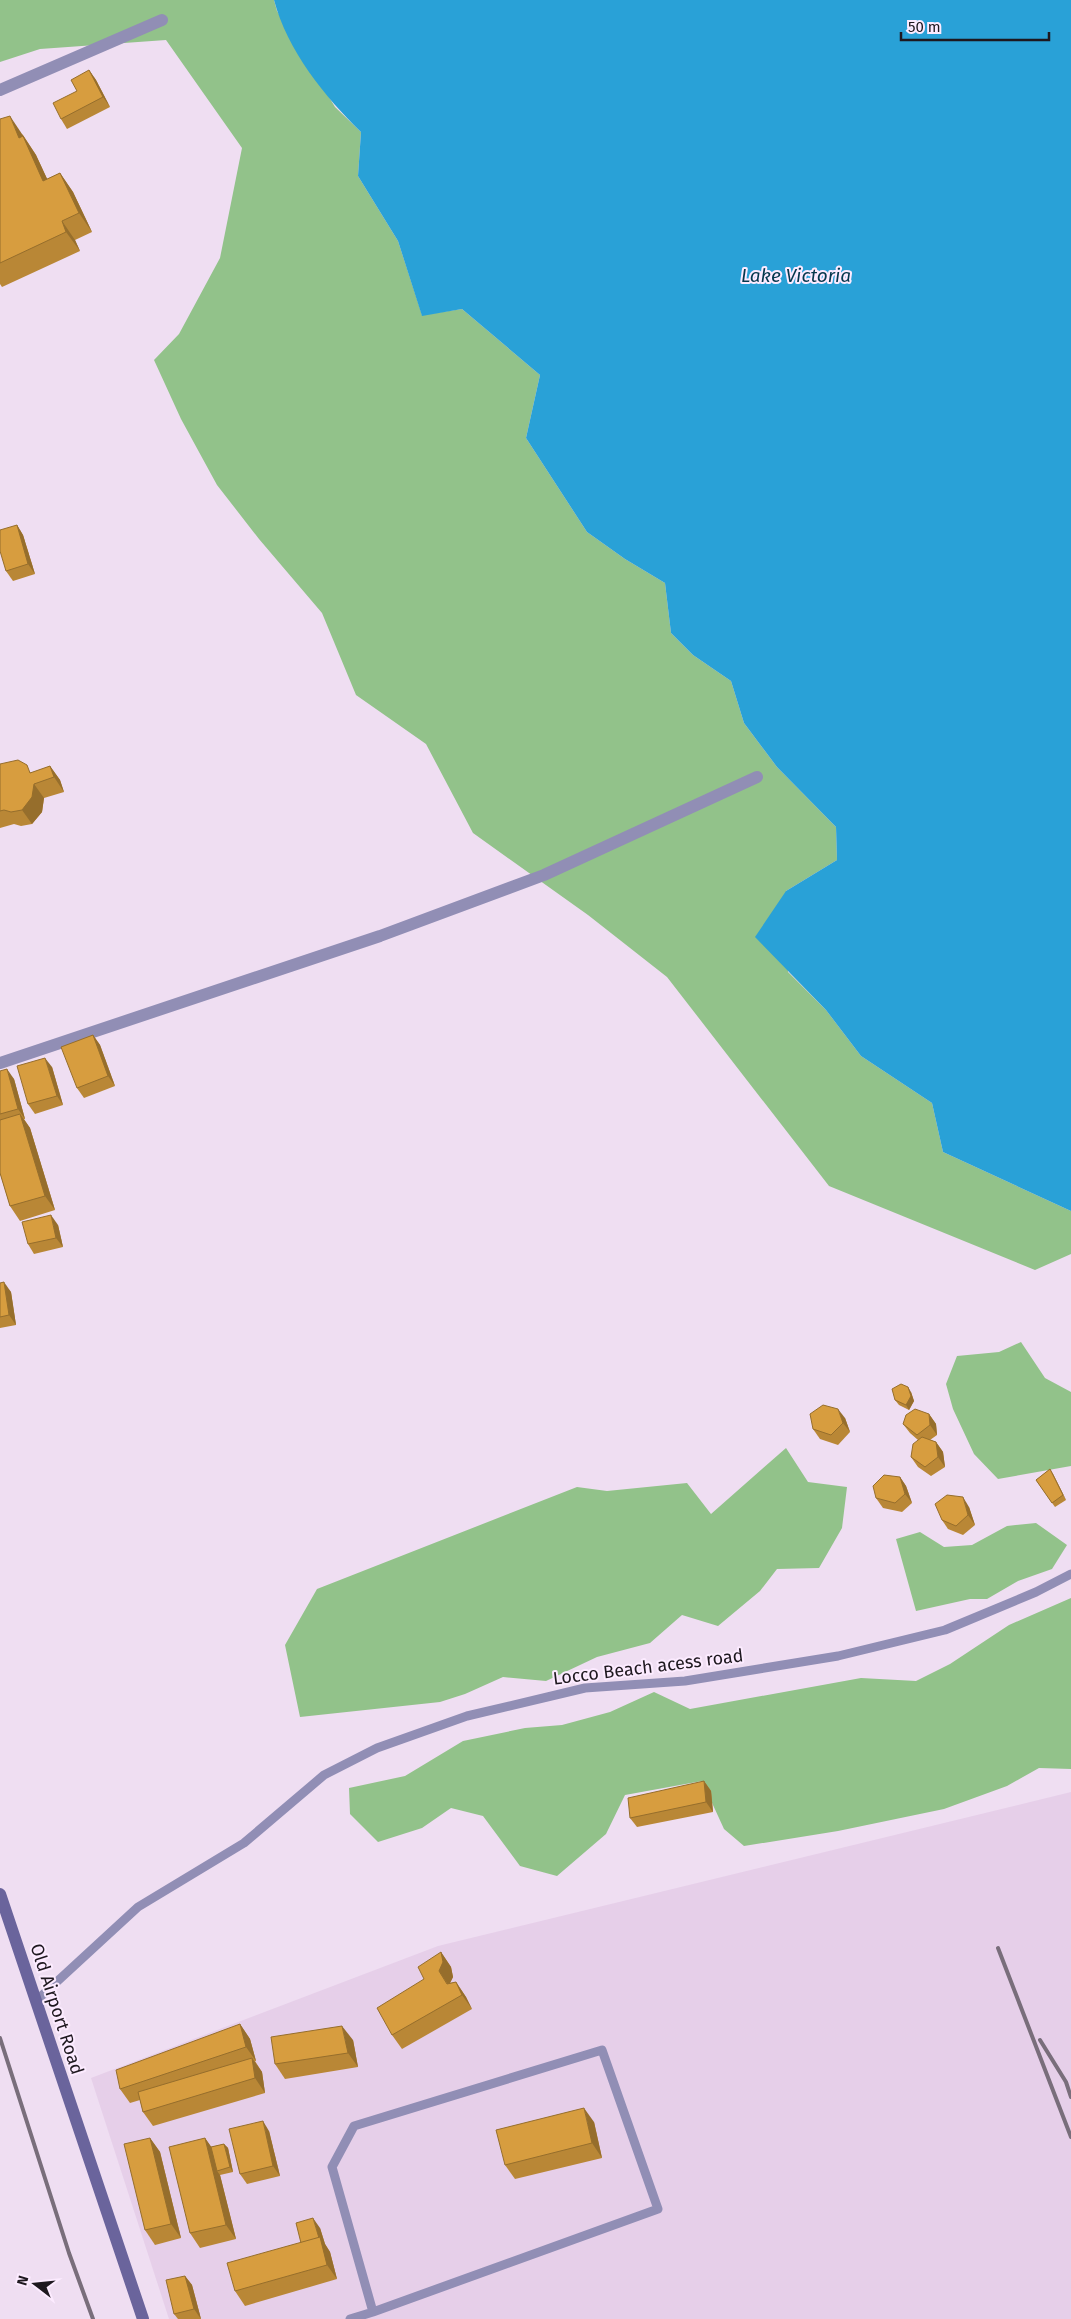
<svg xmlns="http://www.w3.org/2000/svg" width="1071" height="2319" font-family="'Fira Sans',sans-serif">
<rect width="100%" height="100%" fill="#efdef2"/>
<path fill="#e6cfe9" d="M1071 1792V2319H169L91 2078 438 1946Z"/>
<g fill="#92c28a">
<path d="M0 0H274L277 11 335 107 361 132 358 176 398 241 422 315 462 309 540 375 526 438 587 532 625 559 665 583 671 633 693 655 731 681 744 723 777 767 836 827 837 860 786 891 788 972 826 1010 861 1056 932 1103 943 1152 1071 1211V1254L1035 1270 829 1186 667 977 588 915 473 833 426 744 356 695 322 613 259 539 217 485 181 419 154 360 179 334 220 258 242 148 166 40 40 49 0 62Z"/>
<path d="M1021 1342 1045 1378 1071 1392V1466L998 1479 974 1454 953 1409 946 1384 957 1356 999 1352Z"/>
<path d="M786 1448 808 1482 847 1487 842 1528 819 1568 777 1569 760 1591 718 1626 682 1615 650 1643 597 1657 546 1681 503 1677 465 1694 440 1702 300 1717 285 1645 317 1589 577 1487 607 1491 687 1483 711 1514Z"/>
<path d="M1036 1523 1067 1545 1052 1569 1018 1581 987 1599H970L916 1611 896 1539 920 1532 944 1547 972 1545 1007 1526Z"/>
<path d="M1071 1598V1769L1039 1768 1007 1786 944 1809 838 1831 744 1846 724 1829 702 1781 625 1795 606 1834 557 1876 520 1866 483 1816 451 1808 422 1828 378 1842 350 1814 349 1788 405 1776 463 1741 525 1728 562 1725 610 1712 654 1692 690 1709 861 1678 916 1681 950 1664 1009 1625Z"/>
</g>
<path fill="#29a1d7" d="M274 0H1071V1211L943 1152 932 1103 861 1056 826 1010 755 937 786 891 837 860 836 827 777 767 744 723 731 681 693 655 671 633 665 583 625 559 587 532 526 438 540 375 462 309 422 316 398 241 358 176 361 132C325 97 287 50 274 0Z"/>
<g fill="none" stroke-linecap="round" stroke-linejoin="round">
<g stroke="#918eb5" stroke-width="9">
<path d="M37 2000 138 1907 244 1843 324 1775 377 1748 467 1716 585 1688 685 1681 838 1656 945 1630 1036 1592 1071 1574"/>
<path d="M350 2319 373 2312 658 2209 602 2050 354 2126 332 2167 373 2312"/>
</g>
<g stroke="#918eb5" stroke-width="12">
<path d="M0 90 162 20"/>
<path d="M0 1063 380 936 544 875 757 777"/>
</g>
<path stroke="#6a649c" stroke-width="12" d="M0 1894 143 2319"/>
<g stroke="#796e7b" stroke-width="4">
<path d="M998 1948 1071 2137"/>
<path d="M0 2038 69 2253 93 2319"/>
<path d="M1040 2040 1066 2082 1071 2097"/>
</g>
</g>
<g fill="#b98736">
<path d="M89 70 96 80 110 107 67 129 61 119Z"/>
<path d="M0 119 23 135 25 138 36 155 47 179 60 173 73 192 92 232 75 240 80 251 2 287 0 284Z"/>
<path d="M17 525 23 535 35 574 13 581 6 571Z"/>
<path d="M0 764 32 773 50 766 60 780 64 792 44 798 42 812 32 824 21 826 14 824 0 828Z"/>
<path d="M93 1035 100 1045 115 1086 84 1098 77 1088Z"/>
<path d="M52 1067 63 1105 35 1114 28 1104Z"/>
<path d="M0 1071 14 1079 25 1119H24L30 1128 55 1210 20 1221 10 1206 0 1173Z"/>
<path d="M58 1225 63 1247 34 1254 28 1244Z"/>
<path d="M0 1283 11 1292 16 1325 0 1328Z"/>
<path d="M911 1392 914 1401 909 1410 899 1405 895 1400Z"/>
<path d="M929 1414 936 1424 937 1435 930 1440 936 1442 943 1452 945 1467 931 1476 918 1467 911 1457 918 1440 910 1433 903 1424Z"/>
<path d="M845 1418 850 1432 838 1445 820 1439 813 1429Z"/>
<path d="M1050 1469 1053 1474 1066 1500 1055 1507 1036 1480Z"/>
<path d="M900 1477 906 1486 912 1503 902 1512 883 1508 876 1498Z"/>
<path d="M969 1507 975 1525 963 1535 948 1529 942 1520Z"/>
<path d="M704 1781 711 1791 713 1812 637 1827 630 1818Z"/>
<path d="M441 1952 451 1967 453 1977 450 1983 456 1982 466 1997 472 2009 402 2049 392 2035 424 1979Z"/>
<path d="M240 2024 250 2039 256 2061H255L262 2072 265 2093 153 2126 143 2112 140 2100 130 2103 120 2089Z"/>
<path d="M353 2040 358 2067 285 2079 275 2064Z"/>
<path d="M594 2122 602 2158 515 2179 505 2165Z"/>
<path d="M269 2131 280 2176 247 2184 240 2174Z"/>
<path d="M150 2138 160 2152 181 2238 155 2245 145 2230Z"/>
<path d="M205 2138 211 2147 224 2144 228 2148 233 2172 220 2175 236 2239 200 2248 190 2233Z"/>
<path d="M320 2228 325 2244 330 2252 337 2279 245 2306 235 2291Z"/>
<path d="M185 2276 192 2285 201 2319H178L174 2314Z"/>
</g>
<g fill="#966e2c">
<path d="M89 70 96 80 110 107 103 97Z"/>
<path d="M10 116 36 155 57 200 43 181 19 138Z"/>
<path d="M60 173 73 192 92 232 79 213Z"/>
<path d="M62 221 75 240 80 251 66 232Z"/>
<path d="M17 525 23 535 35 574 28 564Z"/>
<path d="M50 766 60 780 64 792 54 777Z"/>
<path d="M34 784 44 798 42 812 32 824 22 810Z"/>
<path d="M93 1035 100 1045 115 1086 108 1076Z"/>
<path d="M45 1058 52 1067 63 1105 57 1096Z"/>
<path d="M7 1069 14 1079 25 1119 18 1109Z"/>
<path d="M20 1114 30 1128 55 1210 45 1196Z"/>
<path d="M51 1215 58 1225 63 1247 56 1238Z"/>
<path d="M4 1282 11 1292 16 1325 9 1315Z"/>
<path d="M908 1387 911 1392 914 1401 909 1410 906 1405Z"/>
<path d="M838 1409 845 1418 850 1432 843 1423Z"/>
<path d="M929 1414 936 1424 937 1435 930 1425Z"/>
<path d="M936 1442 943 1452 945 1467 938 1457Z"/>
<path d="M1050 1469 1053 1474 1066 1500 1063 1495Z"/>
<path d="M900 1477 906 1486 912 1503 905 1494Z"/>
<path d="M963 1497 969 1507 975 1525 968 1515Z"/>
<path d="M704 1781 711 1791 713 1812 706 1802Z"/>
<path d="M441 1952 451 1967 453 1977 449 1985 457 1998 439 1971Z"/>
<path d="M456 1982 466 1997 472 2009 462 1995Z"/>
<path d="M240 2024 250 2039 256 2061 246 2047Z"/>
<path d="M342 2026 353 2040 358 2067 348 2053Z"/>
<path d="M252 2058 262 2072 265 2093 255 2078Z"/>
<path d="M584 2108 594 2122 602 2158 592 2143Z"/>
<path d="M263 2121 269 2131 280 2176 273 2166Z"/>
<path d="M150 2138 160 2152 181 2238 171 2224Z"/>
<path d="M205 2138 215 2152 217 2171 220 2175 236 2239 226 2225Z"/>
<path d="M224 2144 228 2148 233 2172 230 2167Z"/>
<path d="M313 2218 320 2228 325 2244 330 2252 337 2279 327 2265Z"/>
<path d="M185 2276 192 2285 201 2319 194 2309Z"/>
</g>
<g fill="#d79d3f" stroke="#966e2c">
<path d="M89 70 103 97 61 119 53 103 77 91 71 80Z"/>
<path d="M10 116 19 138 23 136 43 181 60 173 79 213 62 221 66 232 0 263V119Z"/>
<path d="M17 525 28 564 6 571 0 551V530Z"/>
<path d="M18 760 27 765 30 773 50 766 54 777 34 784 32 797 22 810 11 812 4 810 0 811V764Z"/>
<path d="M93 1035 108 1076 77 1088 61 1047Z"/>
<path d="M45 1058 57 1096 28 1104 17 1066Z"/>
<path d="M7 1069 18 1109 0 1114V1071Z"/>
<path d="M20 1114 45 1196 10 1206 0 1173V1120Z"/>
<path d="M51 1215 56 1238 28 1244 22 1222Z"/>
<path d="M4 1282 9 1315 0 1317V1283Z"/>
<path d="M901 1384 908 1387 911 1396 906 1405 895 1400 892 1389Z"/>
<path d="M823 1405 838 1409 843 1423 831 1435 813 1429 810 1414Z"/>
<path d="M915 1409 929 1414 930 1425 917 1435 903 1424 906 1415Z"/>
<path d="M922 1437 936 1442 938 1457 925 1467 911 1457 913 1444Z"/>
<path d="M1050 1469 1063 1495 1052 1503 1036 1480Z"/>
<path d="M884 1475 900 1477 905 1494 895 1503 876 1498 873 1486Z"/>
<path d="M947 1495 963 1497 968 1515 956 1526 942 1520 935 1504Z"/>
<path d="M704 1781 706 1802 630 1818 628 1798Z"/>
<path d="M441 1952 443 1962 439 1971 447 1984 456 1982 462 1995 392 2035 377 2008 424 1979 418 1967Z"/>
<path d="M240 2024 246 2047 120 2089 116 2070Z"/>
<path d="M342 2026 348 2053 275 2064 271 2037Z"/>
<path d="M252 2058 255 2078 143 2112 138 2092Z"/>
<path d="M584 2108 592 2143 505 2165 496 2130Z"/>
<path d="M263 2121 273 2166 240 2174 229 2129Z"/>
<path d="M150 2138 171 2224 145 2230 124 2144Z"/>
<path d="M205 2138 226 2225 190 2233 169 2147Z"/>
<path d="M224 2144 230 2167 217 2171 211 2147Z"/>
<path d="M313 2218 319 2238 301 2243 296 2223Z"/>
<path d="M320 2237 327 2265 235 2291 227 2263Z"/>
<path d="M185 2276 194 2309 174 2314 166 2280Z"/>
</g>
<g text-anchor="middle" stroke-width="4" stroke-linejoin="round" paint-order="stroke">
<g font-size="18" fill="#1e181f" stroke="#fcebff">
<text transform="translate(648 1667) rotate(-7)" y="6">Locco Beach acess road</text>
<text transform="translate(57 2009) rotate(72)" y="6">Old Airport Road</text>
</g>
<g font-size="19" font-style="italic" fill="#04374d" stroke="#fcebff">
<text x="796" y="282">Lake Victoria</text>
</g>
</g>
<g transform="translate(35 2284) rotate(286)" stroke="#fcebff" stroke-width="4" paint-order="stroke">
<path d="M0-4L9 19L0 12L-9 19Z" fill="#1e181f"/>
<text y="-8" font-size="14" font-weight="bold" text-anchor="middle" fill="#1e181f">N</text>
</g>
<path d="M901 32v8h148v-8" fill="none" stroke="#1e181f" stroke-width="2.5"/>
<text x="908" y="32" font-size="15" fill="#1e181f" stroke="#fcebff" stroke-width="4" paint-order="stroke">50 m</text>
</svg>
